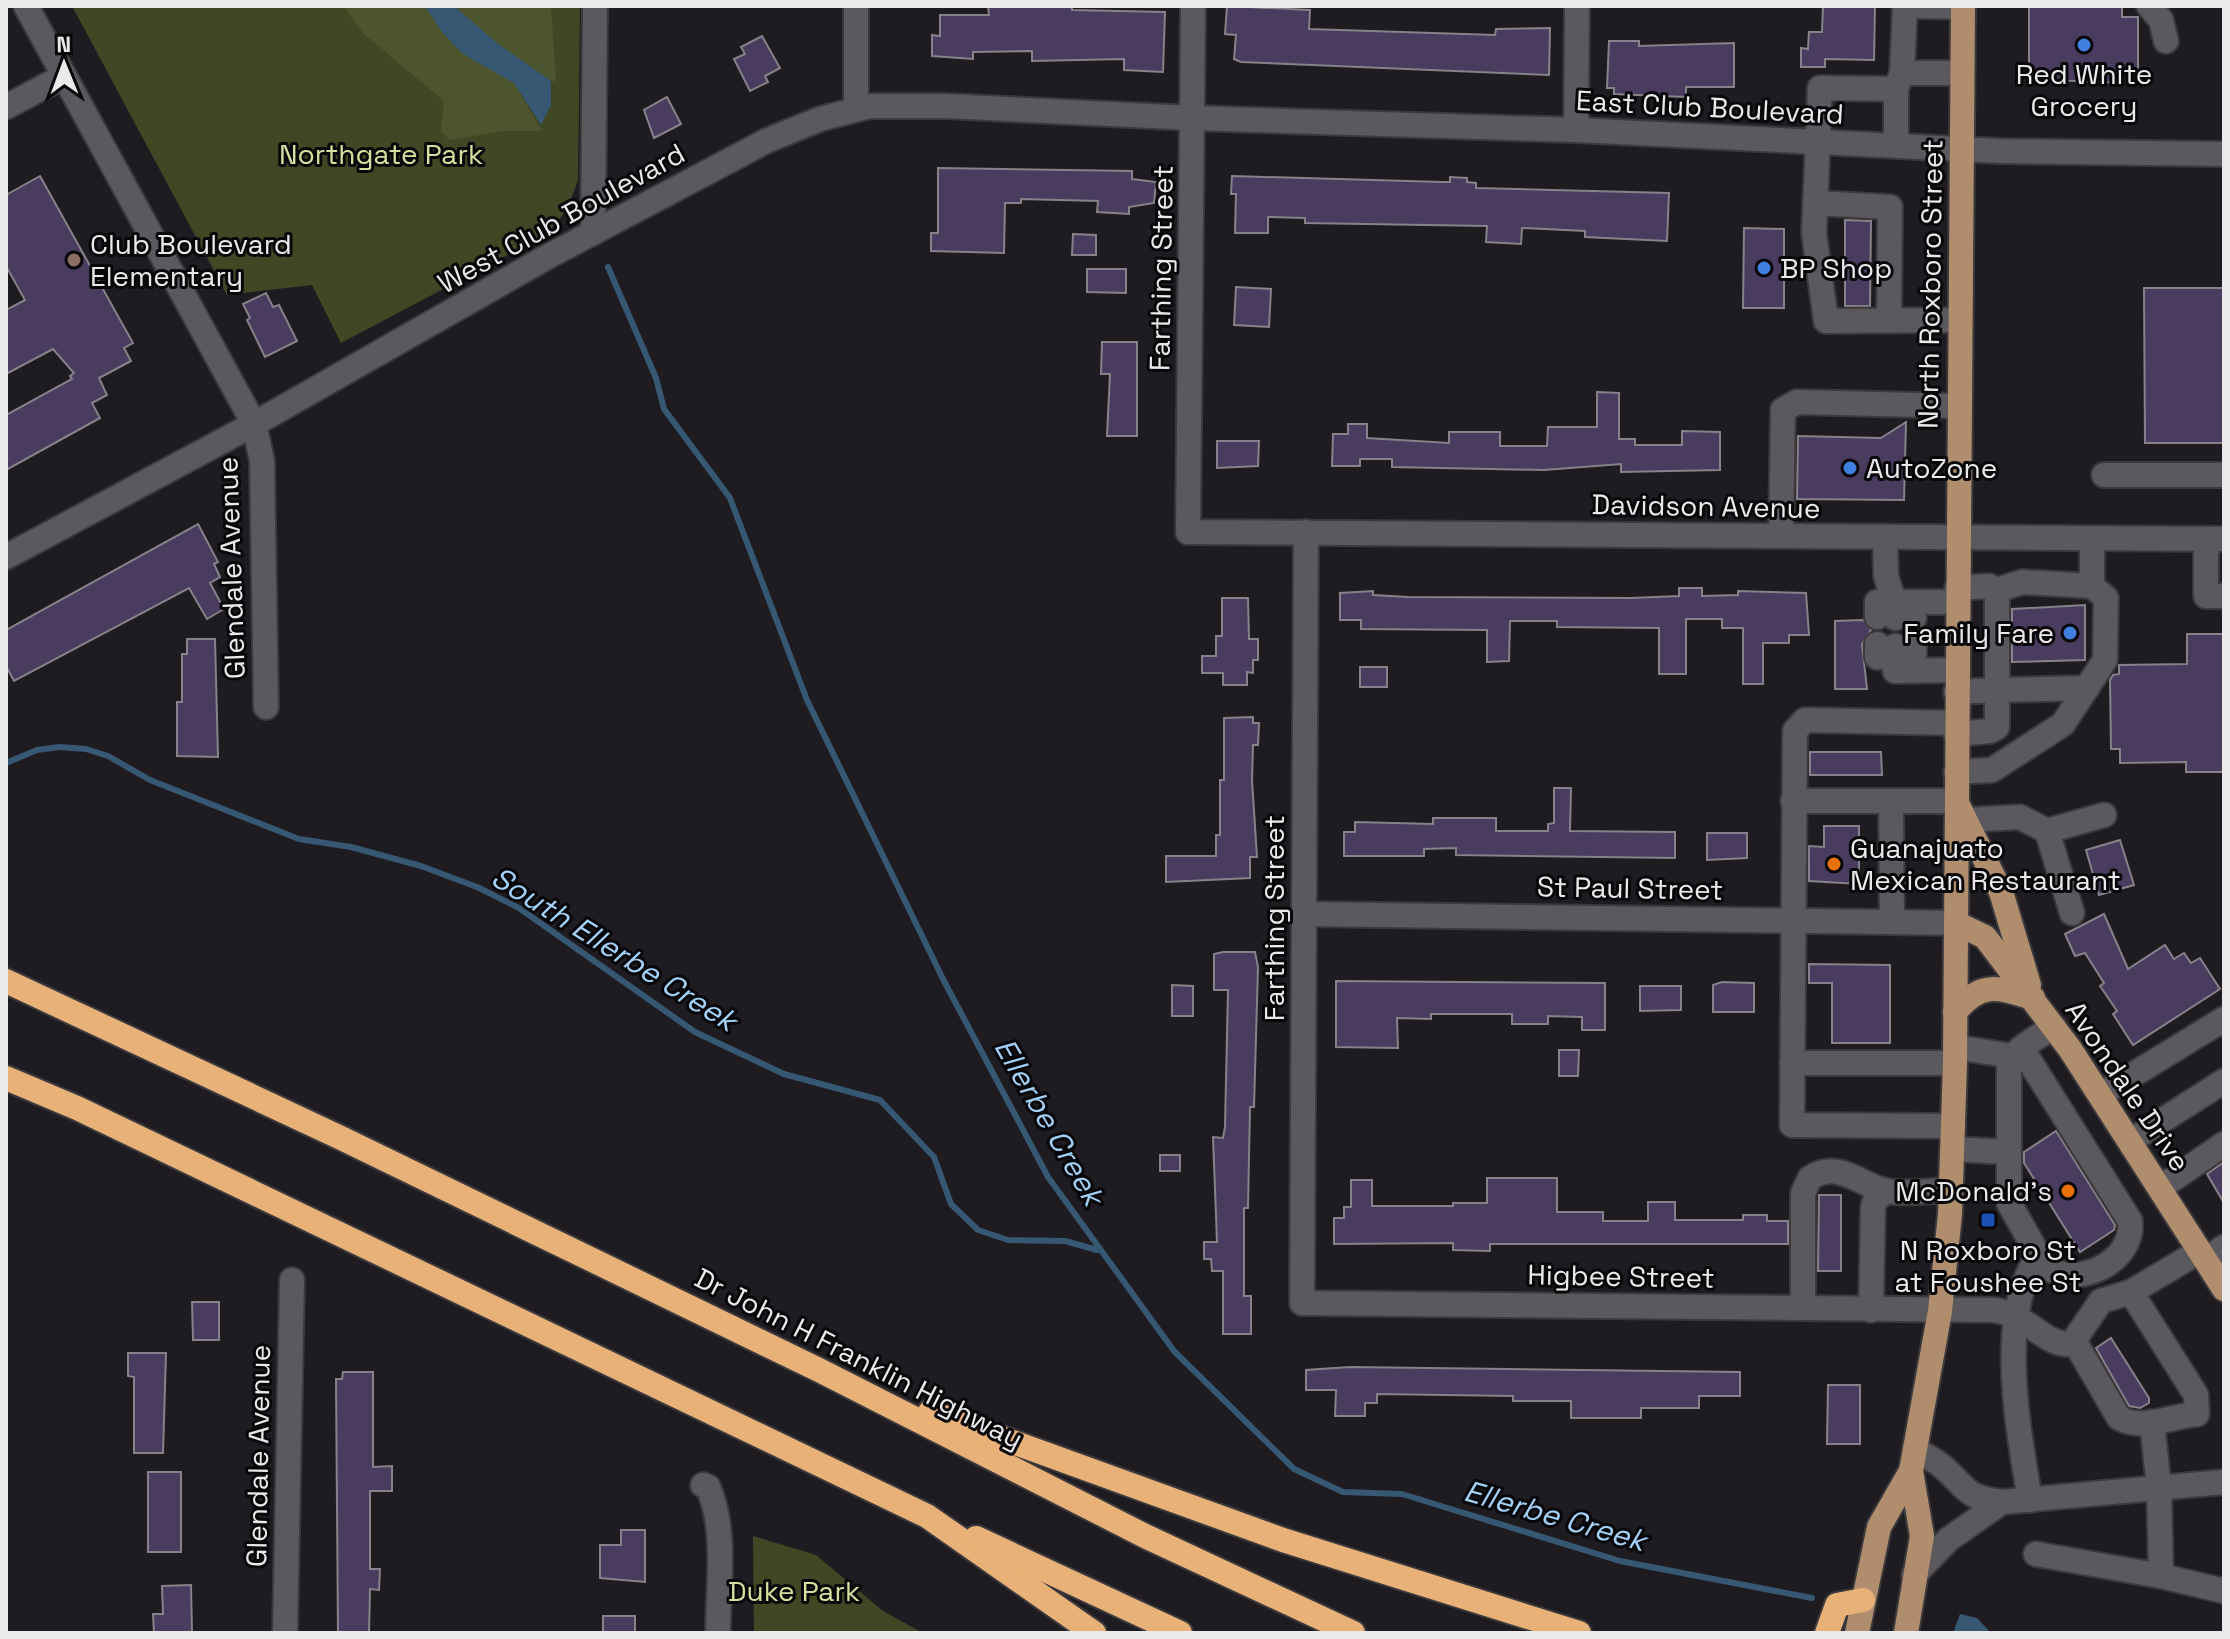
<svg xmlns="http://www.w3.org/2000/svg" width="2230" height="1639" font-family="'Space Grotesk',sans-serif">
<rect width="100%" height="100%" fill="#1f1c21"/>
<g fill="#404724">
<path d="M72 6H580L578 180C569 206 561 224 538 239L341 343 312 285 227 295Z"/>
<path d="M753 1536 816 1555 883 1611 923 1633H754Z"/>
</g>
<g fill="#4d552e">
<path d="M343 6H425L442 32 514 83 542 131H502L450 140 441 132 444 101 364 34Z"/>
<path d="M454 6H551L556 81H551L497 43Z"/>
</g>
<g fill="#375873">
<path d="M425 6H454L497 43 551 81V105L541 125 514 83 463 54 442 32Z"/>
<path d="M1960 1614 1977 1618 1991 1633H1953Z"/>
</g>
<g fill="none" stroke-linecap="round" stroke-linejoin="round">
<g stroke="#375873" stroke-width="6">
<path d="M608 267 656 378 664 409 730 498 807 700 944 981 1048 1177 1174 1351 1294 1469 1343 1492 1402 1494 1620 1561 1812 1598"/>
<path d="M6 763 37 750 59 747 86 749 108 756 150 780 299 839 351 847 421 866 477 887 519 908 695 1032 784 1074 880 1100 934 1157 951 1204 978 1230 1008 1240 1065 1241 1097 1250"/>
</g>
</g>
<g fill="#493c5e" stroke="#858389" stroke-width="2">
<path d="M988 6H1072V10L1165 12 1163 72 1124 70V59L1032 61V51L973 52V59L932 56V35L940 36V15H989Z"/>
<path d="M1227 6 1310 10 1309 29 1495 35 1496 29 1550 28 1549 75 1241 62 1234 59 1236 35 1225 34Z"/>
<path d="M1823 6H1875L1874 60 1825 59V67H1801V48L1808 49 1809 32H1822Z"/>
<path d="M2029 6H2122V17H2138V72H2123V83L2029 79Z"/>
<path d="M762 36 780 68 765 76 768 82 750 91 734 59 745 54 741 47Z"/>
<path d="M1609 41H1639V46L1734 43V87H1686V97L1614 94V88H1607Z"/>
<path d="M667 97 681 124 654 138 644 110Z"/>
<path d="M938 168 1132 171V179L1156 182 1154 203 1129 207V214L1097 212 1098 201 1021 199V203H1005L1004 253 931 251V233H938Z"/>
<path d="M40 176 133 343 124 348 131 361 99 378 107 395 92 403 100 418 6 470V415L72 379 70 376 74 373 53 349 6 374V310L25 300 6 266V195Z"/>
<path d="M1232 176 1442 182H1450V177L1467 178V182L1476 183V188L1669 193 1667 241 1585 237V231L1522 228 1521 244 1486 242 1487 226 1305 223V218L1268 217V233H1235L1236 194H1231Z"/>
<path d="M1845 220 1871 221 1870 306H1845Z"/>
<path d="M1744 228 1784 229V308H1743Z"/>
<path d="M1073 234 1096 235V255H1072Z"/>
<path d="M1087 269H1126V293L1087 292Z"/>
<path d="M1236 287 1271 289 1269 327 1234 325Z"/>
<path d="M2144 288H2224V443H2145Z"/>
<path d="M266 293 273 307 279 305 297 341 265 357 247 320 250 318 243 304Z"/>
<path d="M1102 342H1137V436H1107L1110 374H1101Z"/>
<path d="M1597 392 1619 393V439H1635V445H1682V431L1720 432V470L1621 472V464L1544 470 1392 467V459H1360V466H1332L1333 434H1348V424H1367V438L1449 443V432H1500V446H1547L1548 427H1597Z"/>
<path d="M1906 422 1904 500 1797 499 1798 436 1881 438Z"/>
<path d="M1217 441H1259L1258 466 1217 468Z"/>
<path d="M198 524 218 562 214 564 220 577 210 583 224 609 207 619 189 588 14 681 6 666V630Z"/>
<path d="M1679 588H1702V596L1738 595V591L1806 593 1809 635H1789V643H1763V684H1743V628H1722V619H1686V674H1659V628L1557 627V621H1510L1509 661 1487 662V630L1361 629V620H1340V593L1373 591V595L1408 597 1631 598 1679 596Z"/>
<path d="M1222 598H1248L1249 639H1258V660H1253V673L1247 672V685H1223V673H1202V656H1216V636H1222Z"/>
<path d="M2085 605V660L2012 662V609Z"/>
<path d="M1863 620 1871 630 1862 644 1867 689H1835V621Z"/>
<path d="M2187 634H2224V772H2186V762L2120 763V749H2111L2110 680 2113 675 2119 674V665L2187 664Z"/>
<path d="M187 639H215L218 757 177 756V702H182V654H187Z"/>
<rect x="1360" y="667" width="27" height="20"/>
<path d="M1253 717V723H1259L1258 745H1253L1252 780 1257 857H1250V878L1166 882V856H1216V835H1220V780H1224V718Z"/>
<path d="M1810 752H1881L1882 775H1810Z"/>
<path d="M1554 788H1571L1570 831 1675 832V858L1456 855V848L1424 849V856H1344V832H1355V822L1433 824V818H1496V831H1548V824L1554 823Z"/>
<path d="M1824 826H1859V884L1809 881V846L1824 847Z"/>
<path d="M1707 833H1747V858L1707 860Z"/>
<path d="M2120 840 2134 885 2099 895 2086 850Z"/>
<path d="M2104 914 2128 969 2165 945 2174 959 2184 953 2191 963 2200 958 2220 989 2133 1045 2113 1014 2117 1011 2100 986 2104 983 2085 953 2075 956 2065 934Z"/>
<path d="M1223 952H1255L1258 967 1254 1107H1250L1248 1208H1244V1296H1251V1334H1223V1271H1212L1211 1259H1204V1242H1217L1213 1137 1223 1138 1225 1127 1228 990H1214V954Z"/>
<path d="M1809 964 1890 965V1043H1832V983H1809Z"/>
<path d="M1336 981 1605 983V1030H1582V1017L1548 1016V1024H1512V1014H1431V1019L1397 1018 1398 1048 1336 1047Z"/>
<path d="M1722 982 1754 983V1012H1713V985Z"/>
<path d="M1172 985 1193 986V1016H1172Z"/>
<path d="M1640 986H1681V1010L1640 1011Z"/>
<path d="M1559 1050H1579L1578 1076H1559Z"/>
<path d="M2056 1131 2115 1225 2114 1230 2080 1252 2024 1163V1152Z"/>
<rect x="1160" y="1155" width="20" height="16"/>
<path d="M2224 1162V1203L2207 1174Z"/>
<path d="M1487 1178H1557V1212H1603V1221H1648V1202H1675V1220H1743V1215H1767V1221H1788V1244H1490V1251L1453 1250V1243L1334 1244V1218H1344V1207H1351V1180H1372V1206H1453V1203H1487Z"/>
<path d="M1819 1195H1841V1271H1818Z"/>
<path d="M192 1302H219V1340H193Z"/>
<path d="M2111 1338 2149 1398V1403L2140 1408 2129 1406 2096 1348Z"/>
<path d="M128 1353H166L163 1453H134V1377L128 1376Z"/>
<path d="M1350 1367 1740 1372V1396H1699V1408H1641V1418H1571V1401H1513V1396L1377 1394V1403H1365V1416H1335L1336 1390H1306V1370Z"/>
<path d="M343 1372H373V1467L392 1466V1491H370V1569H380L379 1590 370 1589 369 1633H338L336 1379H342Z"/>
<path d="M1828 1385H1860V1444H1827Z"/>
<rect x="148" y="1472" width="33" height="80"/>
<path d="M621 1530H645V1582L600 1578V1545H621Z"/>
<path d="M191 1585 192 1633H154L153 1614H163L162 1586Z"/>
<rect x="603" y="1616" width="32" height="17"/>
</g>
<g fill="none" stroke-linecap="round" stroke-linejoin="round">
<defs>
<g id="minor">
<path d="M26 6 254 424 262 461 266 707"/>
<path d="M1193 6 1188 532 2224 539"/>
<path d="M1919 6 1963 7"/>
<path d="M2149 6 2161 20 2166 41"/>
<path d="M1902 73H1962"/>
<path d="M1896 89 1902 73 1905 6"/>
<path d="M6 107 64 76"/>
<path d="M856 109V6"/>
<path d="M1576 130 1577 6"/>
<path d="M1896 145V89L1820 88 1814 233 1826 321 1959 320"/>
<path d="M1815 203 1890 207 1889 320"/>
<path d="M593 233 595 6"/>
<path d="M2104 475H2224"/>
<path d="M1306 532 1302 1303 1994 1310C2031 1315 2043 1348 2076 1344"/>
<path d="M1781 536 1783 410 1797 402 1958 406"/>
<path d="M1885 537 1886 576 1894 602 1895 618"/>
<path d="M2206 539V596H2224"/>
<path d="M6 557 254 424 547 257 766 141 820 119 870 106H945L1193 118 1576 130 2000 151 2224 154"/>
<path d="M1997 590 2022 582 2092 586"/>
<path d="M1913 602H1957"/>
<path d="M1877 617V602H1913L1914 618"/>
<path d="M1877 644V657L1895 656V671L1956 670"/>
<path d="M1895 646V656H1914V645"/>
<path d="M1956 692 1997 690V590L1989 586 1957 588"/>
<path d="M1956 734 1990 731 1997 727V690L2087 688"/>
<path d="M1956 772 1992 770 2063 724 2105 660 2106 598 2092 586V539"/>
<path d="M1793 801H1956"/>
<path d="M1891 802 1892 921"/>
<path d="M1966 820 2020 817 2047 831 2072 913"/>
<path d="M2047 831 2104 815"/>
<path d="M1304 914 1956 923"/>
<path d="M1955 1047 2012 1056"/>
<path d="M2022 1049 2130 1221C2135 1262 2075 1291 2044 1265L2009 1203V1062C2019 1046 2039 1036 2054 1027"/>
<path d="M1792 1063H1955"/>
<path d="M2100 1095 2224 1019"/>
<path d="M1953 1126 1792 1125 1795 731 1805 720 1956 723"/>
<path d="M2130 1141 2224 1081"/>
<path d="M1953 1149 2008 1152"/>
<path d="M2160 1188 2224 1144"/>
<path d="M2206 1260 2224 1247"/>
<path d="M2131 1292 2196 1395 2197 1414C2173 1416 2141 1431 2119 1418L2076 1344 2077 1336 2101 1301 2131 1292 2200 1251"/>
<path d="M1803 1308V1193L1810 1178C1839 1159 1861 1186 1887 1191 1906 1195 1932 1190 1951 1190"/>
<path d="M1871 1310 1873 1207 1875 1200 1886 1191"/>
<path d="M1915 1449C1924 1455 1935 1460 1943 1467 1968 1489 1964 1497 2002 1502L2224 1482"/>
<path d="M703 1485 708 1487C727 1530 718 1587 718 1633"/>
<path d="M2030 1500C2019 1433 1995 1313 2039 1256"/>
<path d="M2036 1554 2161 1576 2159 1488 2152 1422"/>
<path d="M1914 1575 1949 1539 2002 1502"/>
<path d="M2161 1576 2224 1591"/>
<path d="M285 1633 292 1280"/>
</g>
<g id="major">
<path d="M1959 807 2001 892 2029 985"/>
<path d="M1956 923 1985 937 2070 1049 2224 1289"/>
<path d="M1955 1012C1981 981 1997 987 2033 998"/>
<path d="M1857 1633 1879 1527 1911 1471 1940 1311 1950 1214 1955 1063 1963 6"/>
<path d="M1906 1633 1922 1536 1911 1471"/>
</g>
<g id="highway">
<path d="M6 981 339 1137 821 1371 1145 1536 1353 1633"/>
<path d="M6 1078 77 1108 927 1516 1094 1633"/>
<path d="M930 1412 1283 1540 1579 1633"/>
<path d="M976 1538 1180 1633"/>
<path d="M1827 1633 1837 1605 1863 1600"/>
</g>
</defs>
<use href="#minor" stroke="#3b393c" stroke-width="28"/>
<use href="#major" stroke="#3b393c" stroke-width="28"/>
<use href="#highway" stroke="#3b393c" stroke-width="28"/>
<use href="#minor" stroke="#5b585e" stroke-width="24"/>
<use href="#major" stroke="#b08d6d" stroke-width="24"/>
<use href="#highway" stroke="#e8b177" stroke-width="24"/>
</g>
<g fill="#3f7fe0" stroke="#080709" stroke-width="3">
<circle cx="2084" cy="45" r="8"/>
<circle cx="1764" cy="268" r="8"/>
<circle cx="1850" cy="468" r="8"/>
<circle cx="2070" cy="633" r="8"/>
</g>
<circle fill="#8d6e63" stroke="#080709" stroke-width="3" cx="74" cy="260" r="8"/>
<g fill="#e8710a" stroke="#080709" stroke-width="3">
<circle cx="1834" cy="864" r="8"/>
<circle cx="2068" cy="1191" r="8"/>
</g>
<rect fill="#1a4fb4" stroke="#080709" stroke-width="3" x="1980" y="1212" width="16" height="16" rx="4"/>
<g text-anchor="middle" stroke-width="6" stroke-linejoin="round" paint-order="stroke">
<g font-size="28" fill="#ebe9ec" stroke="#080709" text-anchor="start">
<text x="2084" y="84" text-anchor="middle">Red White<tspan x="2084" dy="32">Grocery</tspan></text>
<text x="90" y="254">Club Boulevard<tspan x="90" dy="32">Elementary</tspan></text>
<text x="1780" y="278">BP Shop</text>
<text x="1866" y="478">AutoZone</text>
<text x="2054" y="643" text-anchor="end">Family Fare</text>
<text x="1850" y="858">Guanajuato<tspan x="1850" dy="32">Mexican Restaurant</tspan></text>
<text x="2052" y="1201" text-anchor="end">McDonald's</text>
<text x="1988" y="1260" text-anchor="middle">N Roxboro St<tspan x="1988" dy="32">at Foushee St</tspan></text>
</g>
<g font-size="28" fill="#ebe9ec" stroke="#080709">
<text transform="translate(1710 107) rotate(3)" y="10">East Club Boulevard</text>
<text transform="translate(561 218) rotate(-29)" y="10">West Club Boulevard</text>
<text transform="translate(1161 268) rotate(-89)" y="10">Farthing Street</text>
<text transform="translate(1930 284) rotate(-89)" y="10">North Roxboro Street</text>
<text transform="translate(1706 506) rotate(1)" y="10">Davidson Avenue</text>
<text transform="translate(231 568) rotate(-92)" y="10">Glendale Avenue</text>
<text transform="translate(1630 888) rotate(1)" y="10">St Paul Street</text>
<text transform="translate(1274 918) rotate(-90)" y="10">Farthing Street</text>
<text transform="translate(2128 1086) rotate(56)" y="10">Avondale Drive</text>
<text transform="translate(1621 1276) rotate(1)" y="10">Higbee Street</text>
<text transform="translate(859 1358) rotate(27)" y="10">Dr John H Franklin Highway</text>
<text transform="translate(258 1456) rotate(-89)" y="10">Glendale Avenue</text>
</g>
<g font-size="28" fill="#d2e19d" stroke="#080709">
<text x="381" y="164">Northgate Park</text>
<text x="794" y="1601">Duke Park</text>
</g>
<g font-size="30" font-style="italic" fill="#a3d0f6" stroke="#080709">
<text transform="translate(614 949) rotate(32)" y="10">South Ellerbe Creek</text>
<text transform="translate(1049 1122) rotate(60)" y="10">Ellerbe Creek</text>
<text transform="translate(1555 1516) rotate(16)" y="10">Ellerbe Creek</text>
</g>
</g>
<rect width="2230" height="1639" fill="none" stroke="#ebe9ec" stroke-width="16"/>
<g transform="translate(64 64) rotate(359)" stroke="#080709" stroke-width="6" paint-order="stroke">
<path d="M0-6L14 30L0 20L-14 30Z" fill="#ebe9ec"/>
<text y="-12" font-size="22" font-weight="bold" text-anchor="middle" fill="#ebe9ec">N</text>
</g>
</svg>
